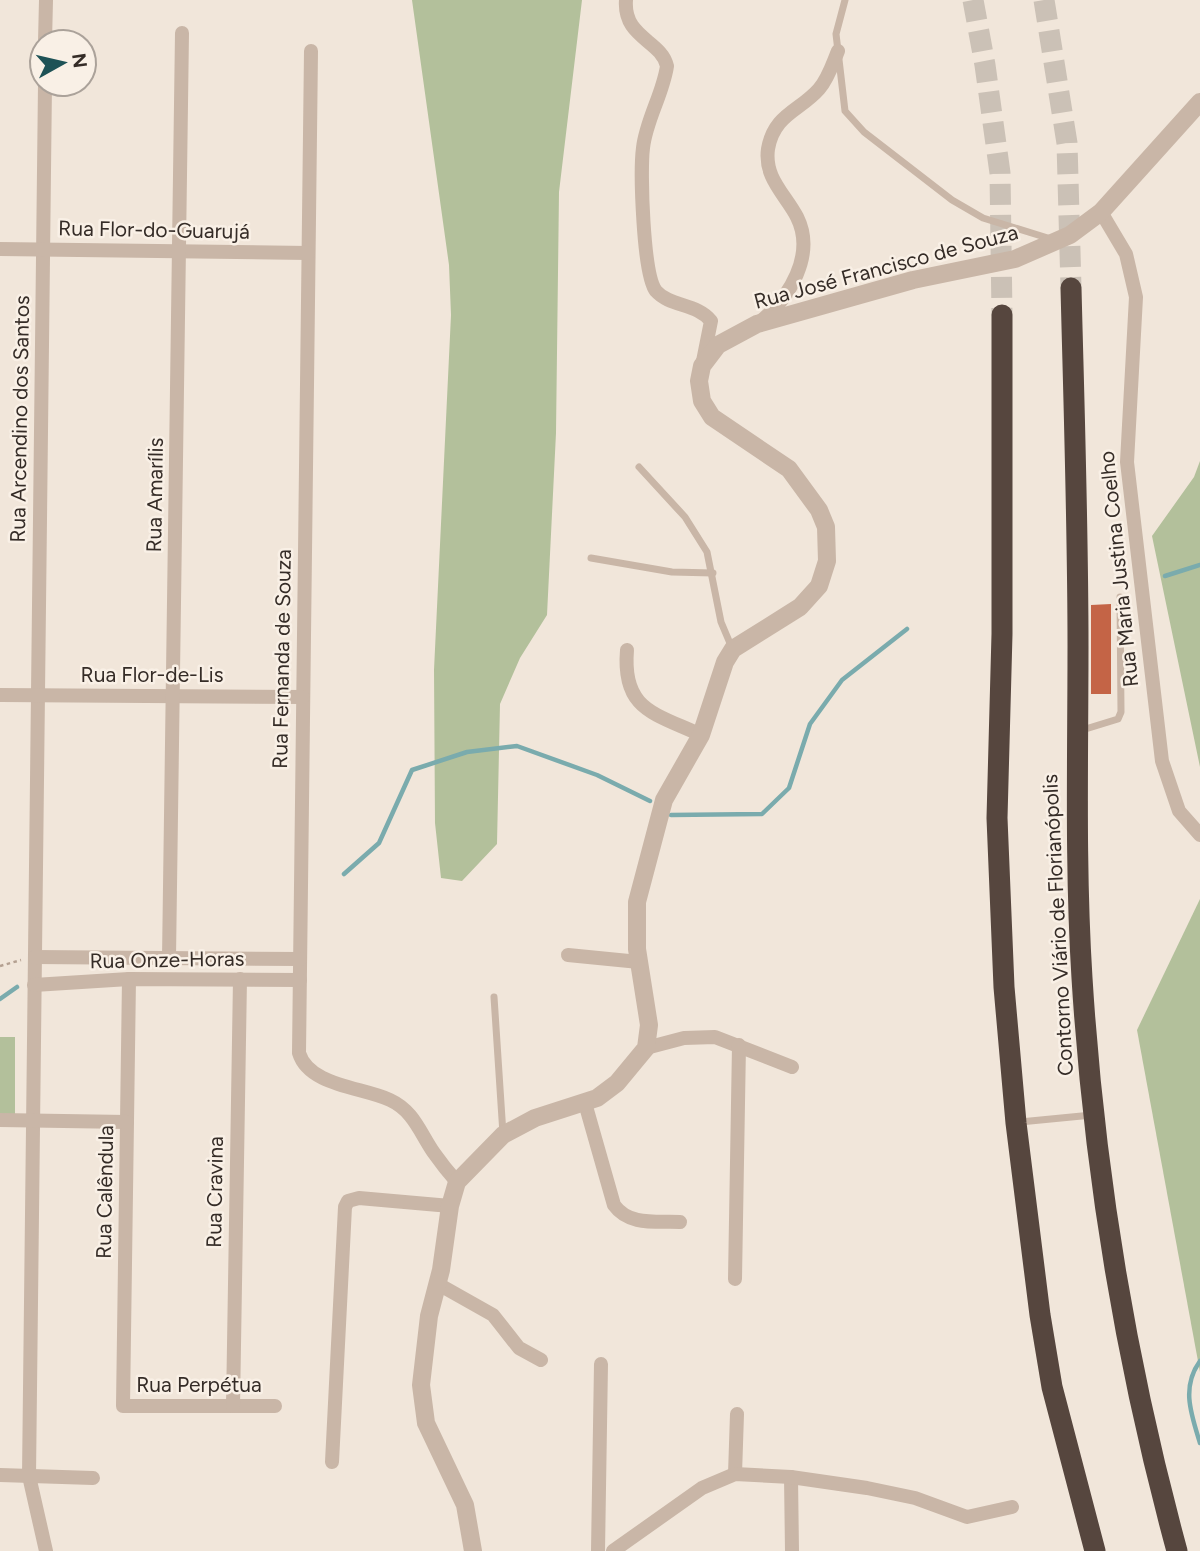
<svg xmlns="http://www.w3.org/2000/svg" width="1200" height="1551" font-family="Figtree,sans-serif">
<rect width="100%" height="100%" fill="#f1e6da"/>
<g fill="#b3c09b">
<path d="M412 0H582L559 192 556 433 547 615 520 658 500 704 497 844 462 881 441 878 435 823 434 670 451 315 449 265Z"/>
<path d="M1200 461V767L1152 536 1194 477Z"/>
<path d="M1200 899V1372L1137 1030Z"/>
<rect x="0" y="1037" width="15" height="77"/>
</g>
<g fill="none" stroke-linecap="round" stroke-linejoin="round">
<g stroke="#7aabad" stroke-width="4.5">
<path d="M1165 576 1200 565"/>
<path d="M671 815 762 814 789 788 810 724 842 680 907 629"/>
<path d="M344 874 379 843 412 770 467 752 517 746 597 775 650 801"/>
<path d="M0 999 17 987"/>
<path d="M1200 1361C1181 1387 1191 1414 1200 1443"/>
</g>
</g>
<path fill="#c46446" d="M1111 604V694H1091V605Z"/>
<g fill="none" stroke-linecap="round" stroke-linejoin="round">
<g stroke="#cbc1b6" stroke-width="21" stroke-dasharray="21 10" stroke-linecap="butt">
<path d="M973 0 985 65 1000 173 1002 315"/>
<path d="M1044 0 1067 143 1071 288"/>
</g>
<path stroke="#b4a091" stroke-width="2.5" stroke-dasharray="3.5 3.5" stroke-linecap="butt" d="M0 966 21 960"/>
<g stroke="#c9b6a7" stroke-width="7">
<path d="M845 0 836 34 845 111 864 132 952 200 983 218 1051 239"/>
<path d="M639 467 685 517 707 552 721 622 732 648"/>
<path d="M591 558 672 572 713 573"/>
<path d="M1079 731 1118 719 1121 712 1120 597"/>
<path d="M494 997 503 1134"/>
<path d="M1020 1122 1092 1115"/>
</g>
<g stroke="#c9b6a7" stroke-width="14">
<path d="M626 0C623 38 661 40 667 66 663 94 646 120 643 148 640 171 643 275 656 291 670 307 697 303 711 321L703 361"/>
<path d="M45 42 46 0"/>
<path d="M311 51 299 1053C309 1086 362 1087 390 1100 414 1111 420 1133 434 1153 441 1163 449 1173 457 1182"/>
<path d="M45 84 29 1476 46 1551"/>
<path d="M1101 212 1126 254 1136 297 1127 462 1162 761 1179 811 1200 835"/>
<path d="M0 249 308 253"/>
<path d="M761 321C789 298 816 255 797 217 785 194 764 178 768 149 774 114 800 111 819 89 828 79 833 63 838 51"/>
<path d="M627 650C622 710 654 713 701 735"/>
<path d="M0 695 303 697"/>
<path d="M568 955 639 962"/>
<path d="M35 957 300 959"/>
<path d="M169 958 182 33"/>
<path d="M129 979 123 1406H275"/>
<path d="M34 985 129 979 300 980"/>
<path d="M646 1048 684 1038 715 1037 792 1067"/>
<path d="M585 1103 614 1205C629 1226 656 1221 680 1222"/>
<path d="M0 1120 127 1122"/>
<path d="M735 1279 739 1045"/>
<path d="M438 1284 493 1315 519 1348 541 1360"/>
<path d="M233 1406 240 979"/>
<path d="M332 1462 345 1207 348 1201 359 1198 450 1206"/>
<path d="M735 1474 737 1414"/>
<path d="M0 1475 93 1478"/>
<path d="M791 1477 792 1551"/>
<path d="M598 1551 601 1364"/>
<path d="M613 1551 702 1488 735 1474 791 1477 867 1488 915 1498 967 1517 1012 1507"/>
</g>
<path stroke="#c9b6a7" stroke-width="18" d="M473 1551 465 1505 426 1423 421 1385 429 1316 441 1270 450 1206 457 1182 503 1135 535 1118 597 1098 617 1083 646 1048 649 1025 637 949V902L664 800 701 735 725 662 733 649 800 607 819 586 827 561 826 527 819 510 789 469 712 417 702 401 699 381 702 366 718 345 757 324 913 280 1015 259 1070 235 1101 212 1200 102"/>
<g stroke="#56463e" stroke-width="21">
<path d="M1071 288C1074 407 1078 526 1078 646 1078 757 1075 867 1082 978 1094 1171 1126 1364 1177 1551"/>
<path d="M1002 315V634L997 818 1004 987 1016 1123 1040 1315 1052 1387 1095 1551"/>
</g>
</g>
<g text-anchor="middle" stroke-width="5" stroke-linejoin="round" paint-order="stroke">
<g font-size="21" fill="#352c27" stroke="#f9f0e6">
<text transform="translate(154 230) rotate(1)" y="7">Rua Flor-do-Guarujá</text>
<text transform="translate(886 267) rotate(-15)" y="7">Rua José Francisco de Souza</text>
<text transform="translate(20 419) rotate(-89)" y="7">Rua Arcendino dos Santos</text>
<text transform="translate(155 495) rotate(-89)" y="7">Rua Amarílis</text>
<text transform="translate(1119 569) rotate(-96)" y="7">Rua Maria Justina Coelho</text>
<text transform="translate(282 659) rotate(-89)" y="7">Rua Fernanda de Souza</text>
<text x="152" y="682">Rua Flor-de-Lis</text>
<text transform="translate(1058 925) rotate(-93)" y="7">Contorno Viário de Florianópolis</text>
<text transform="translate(167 960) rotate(-1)" y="7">Rua Onze-Horas</text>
<text transform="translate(105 1192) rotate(-89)" y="7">Rua Calêndula</text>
<text transform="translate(215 1192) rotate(-89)" y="7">Rua Cravina</text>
<text x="199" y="1392">Rua Perpétua</text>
</g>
</g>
<g transform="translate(63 63) rotate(82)"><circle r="33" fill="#f9f0e6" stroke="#aba29a" stroke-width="2"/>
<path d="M0-5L12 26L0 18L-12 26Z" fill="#1e5256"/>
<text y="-10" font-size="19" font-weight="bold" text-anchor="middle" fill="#352c27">N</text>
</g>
</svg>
